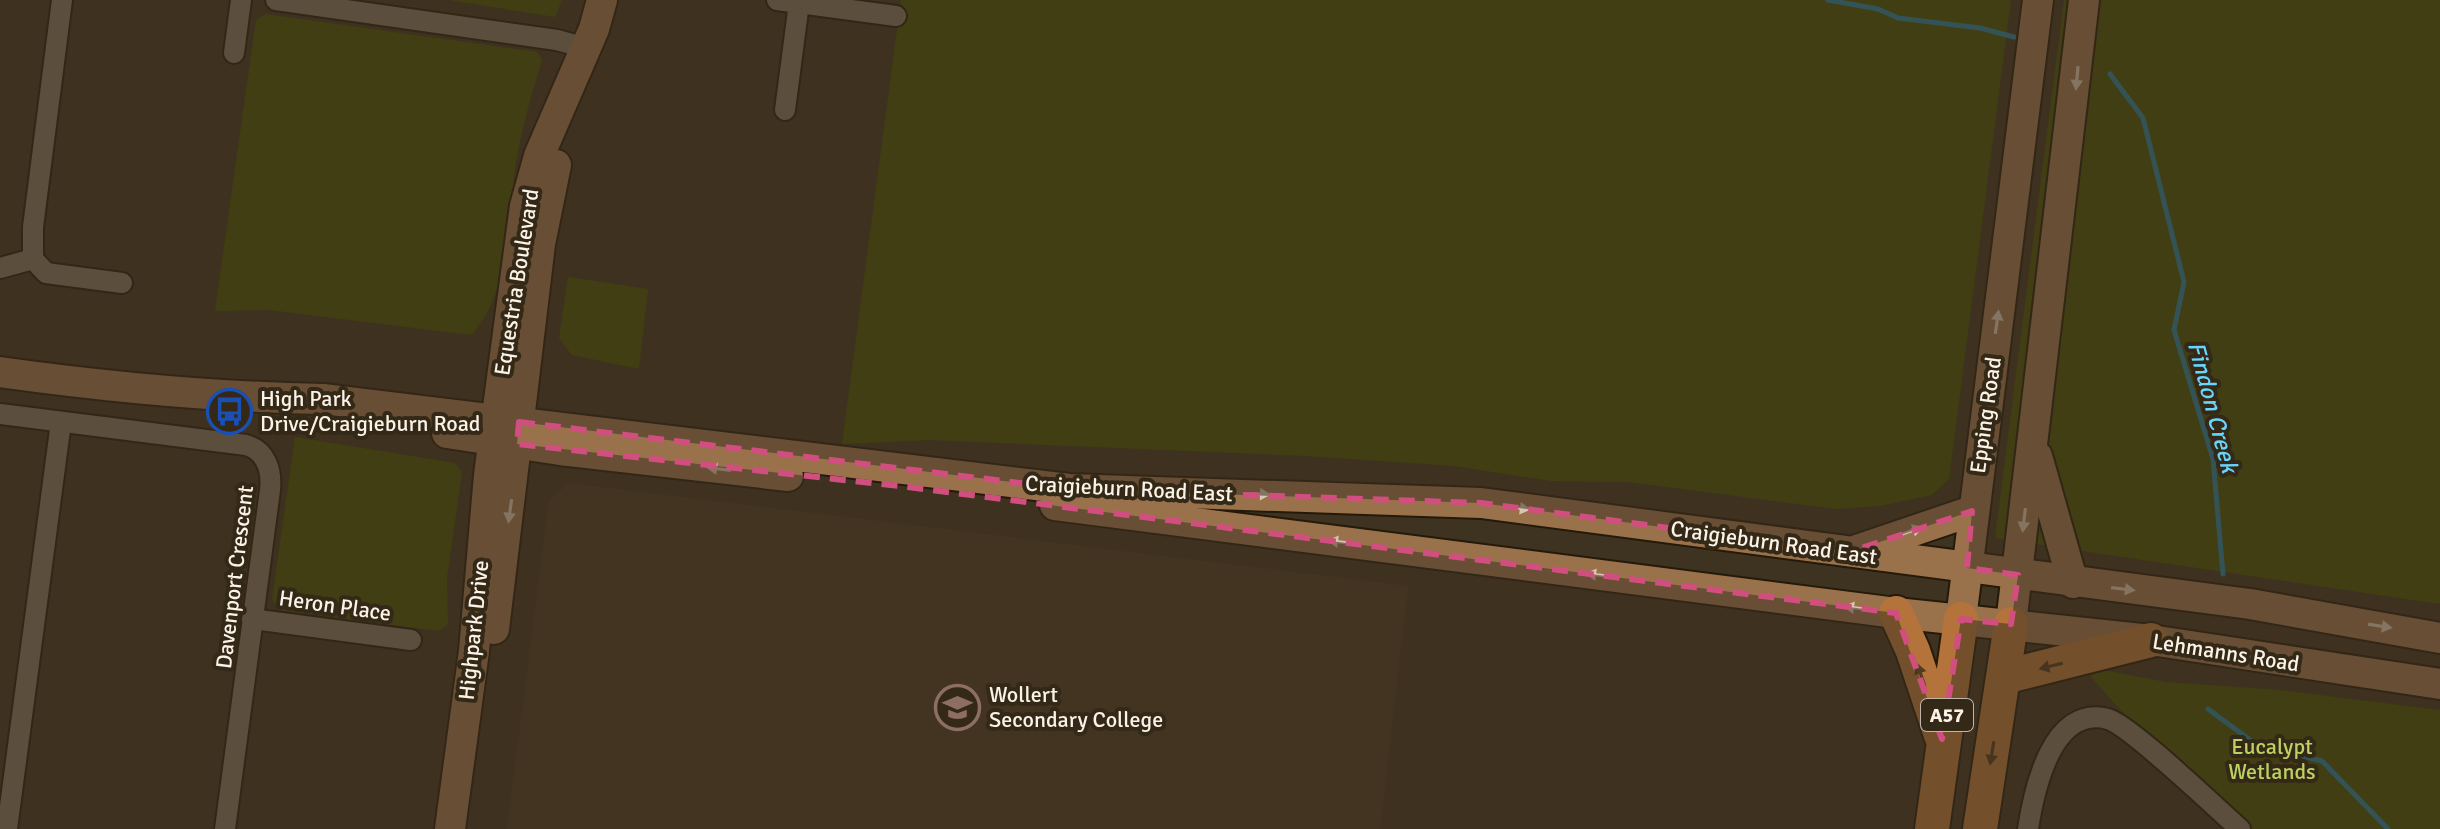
<svg xmlns="http://www.w3.org/2000/svg" width="2440" height="829" font-family="Signika,sans-serif">
<rect width="100%" height="100%" fill="#3e3220"/>
<path fill="#483820" d="M569 483 1408 586 1380 829H507L549 500Z"/>
<g fill="#444f02">
<path d="M449 0H562L555 17Z"/>
<path d="M901 0H2011L1949 479 1932 495 1879 506 1836 509 1628 482 1551 481 1454 466 1306 456 930 440 842 444Z"/>
<path d="M2064 0H2440V604L1995 538Z"/>
<path d="M265 14 537 52 542 60C532 92 523 124 517 157 507 214 512 291 471 335L269 310 215 311 256 20Z"/>
<path d="M568 277 648 289 639 369 572 355 559 338Z"/>
<path d="M295 437 455 463 462 472 447 577 448 624 439 631 280 610 272 600Z"/>
<path d="M2103 670 2166 682 2280 690 2440 710V829H2244L2134 725 2090 676Z"/>
</g>
<g fill="none" stroke-linecap="round" stroke-linejoin="round">
<g stroke="#287d99" stroke-width="5">
<path d="M1828 0 1878 9 1898 18 1980 28 2014 37"/>
<path d="M2110 74 2143 118 2184 282 2174 330 2213 459 2223 574"/>
<path d="M2208 709 2257 745 2322 761 2388 829"/>
</g>
<defs>
<g id="street">
<path d="M62 0 33 227V259L46 273 122 283"/>
<path d="M276 0 557 40 586 48"/>
<path d="M777 0 896 16"/>
<path d="M234 53 241 0"/>
<path d="M785 110 799 3"/>
<path d="M0 268 33 259"/>
<path d="M0 414 246 445C266 451 272 470 270 490L225 829"/>
<path d="M252 619 411 640"/>
<path d="M7 829 61 422"/>
<path d="M2028 829C2034 790 2052 704 2108 719 2131 726 2216 808 2240 829"/>
</g>
<g id="secondary">
<path d="M0 372C108 387 214 397 323 399L1069 489 1481 503 2250 604 2440 638"/>
<path d="M447 433 560 450 788 476"/>
<path d="M2037 456 2073 583"/>
<path d="M1055 505 1896 613 2151 640 2440 684"/>
<path d="M1857 550 1972 511"/>
<path d="M1961 619 2038 0"/>
<path d="M2011 624 2084 0"/>
<path d="M494 629 540 244 556 165"/>
<path d="M450 829 474 651 489 475 525 206 539 156 594 29 602 0"/>
</g>
<g id="primary">
<path d="M1896 613 1913 651 1941 735"/>
<path d="M2004 677 2151 640"/>
<path d="M1932 829 1961 619"/>
<path d="M1980 829 2011 624"/>
</g>
</defs>
<use href="#street" stroke="#251909" stroke-width="24"/>
<use href="#secondary" stroke="#251909" stroke-width="34"/>
<use href="#primary" stroke="#251909" stroke-width="38"/>
<use href="#street" stroke="#7f715e" stroke-width="20"/>
<use href="#secondary" stroke="#99724c" stroke-width="30"/>
<use href="#primary" stroke="#b4733a" stroke-width="34"/>
</g>
<defs><path id="oneway-solid" d="M-6-.8H1V-3.2L6.5 0L1 3.2V.8H-6Z" transform="scale(2)"/></defs>
<g fill="#d9c6b1">
<use href="#oneway-solid" transform="translate(2077 78) rotate(95)"/>
<use href="#oneway-solid" transform="translate(1997 322) rotate(-82)"/>
<use href="#oneway-solid" transform="translate(719 469) rotate(-173)"/>
<use href="#oneway-solid" transform="translate(1258 494) rotate(2)"/>
<use href="#oneway-solid" transform="translate(1518 508) rotate(7)"/>
<use href="#oneway-solid" transform="translate(510 511) rotate(98)"/>
<use href="#oneway-solid" transform="translate(2024 520) rotate(97)"/>
<use href="#oneway-solid" transform="translate(1911 531) rotate(-19)"/>
<use href="#oneway-solid" transform="translate(1340 542) rotate(-173)"/>
<use href="#oneway-solid" transform="translate(1598 575) rotate(-173)"/>
<use href="#oneway-solid" transform="translate(2123 589) rotate(7)"/>
<use href="#oneway-solid" transform="translate(1856 608) rotate(-173)"/>
<use href="#oneway-solid" transform="translate(2380 626) rotate(9)"/>
</g>
<g fill="#543b20">
<use href="#oneway-solid" transform="translate(2051 666) rotate(166)"/>
<use href="#oneway-solid" transform="translate(1921 675) rotate(-109)"/>
<use href="#oneway-solid" transform="translate(1992 753) rotate(99)"/>
</g>
<path d="M0 0H2440V829H0ZM519 422 1069 489 1481 503 1850 552 1972 511 1967 568 2018 575 2011 624 1961 619 1942 739 1896 613 908 487 517 444Z" fill="#3e3220" fill-opacity=".55" fill-rule="evenodd"/>
<path fill="none" stroke="#d04f7e" stroke-width="6" stroke-dasharray="16 10" stroke-linejoin="round" d="M519 422 1069 489 1481 503 1850 552 1972 511 1967 568 2018 575 2011 624 1961 619 1942 739 1896 613 908 487 517 444Z"/>
<defs>
<symbol id="bus-ring" viewBox="-11 -11 22 22"><circle r="9.5" fill="#342817" stroke="#1a4fb4" stroke-width="1.5"/><path d="M-5-6H5V4H4V6H2V4H-2V6H-4V4H-5ZM-3.5-4V0h7V-4ZM-3.5 1.2v1.5H-2V1.2ZM2 1.2v1.5H3.5V1.2Z" fill="#1a4fb4"/></symbol>
<symbol id="school-ring" viewBox="-11 -11 22 22"><circle r="9.5" fill="#342817" stroke="#8d6e63" stroke-width="1.5"/><path d="M0-5L7-2L0 1L-7-2ZM-4 1L0 2.5L4 1V4Q0 6-4 4Z" fill="#8d6e63"/></symbol>
</defs>
<g fill-rule="evenodd">
<use href="#bus-ring" x="204" y="386" width="51" height="51"/>
<use href="#school-ring" x="932" y="682" width="51" height="51"/>
</g>
<g text-anchor="middle" stroke-width="8" stroke-linejoin="round" paint-order="stroke">
<rect fill="#342817" stroke="#bfb6a9" stroke-width="2" x="1921" y="699" width="52" height="32" rx="6"/>
<g font-size="20" font-weight="bold" fill="#fbf3e8">
<text x="1947" y="722">A57</text>
</g>
<g font-size="22" fill="#fbf3e8" stroke="#342817">
<text transform="translate(516 282) rotate(-81)" y="8">Equestria Boulevard</text>
<text transform="translate(1985 415) rotate(-82)" y="8">Epping Road</text>
<text transform="translate(1129 488) rotate(3)" y="8">Craigieburn Road East</text>
<text transform="translate(1774 542) rotate(8)" y="8">Craigieburn Road East</text>
<text transform="translate(234 577) rotate(-83)" y="8">Davenport Crescent</text>
<text transform="translate(335 605) rotate(8)" y="8">Heron Place</text>
<text transform="translate(473 630) rotate(-84)" y="8">Highpark Drive</text>
<text transform="translate(2226 652) rotate(9)" y="8">Lehmanns Road</text>
</g>
<g font-size="22" fill="#fbf3e8" stroke="#342817" text-anchor="start">
<text x="260" y="406">High Park<tspan x="260" dy="25">Drive/Craigieburn Road</tspan></text>
<text x="989" y="702">Wollert<tspan x="989" dy="25">Secondary College</tspan></text>
</g>
<g font-size="22" fill="#bcd160" stroke="#342817">
<text x="2272" y="754">Eucalypt<tspan x="2272" dy="25">Wetlands</tspan></text>
</g>
<g font-size="24" font-style="italic" fill="#68d5fc" stroke="#342817">
<text transform="translate(2213 407) rotate(75)" y="8">Findon Creek</text>
</g>
</g>
</svg>
